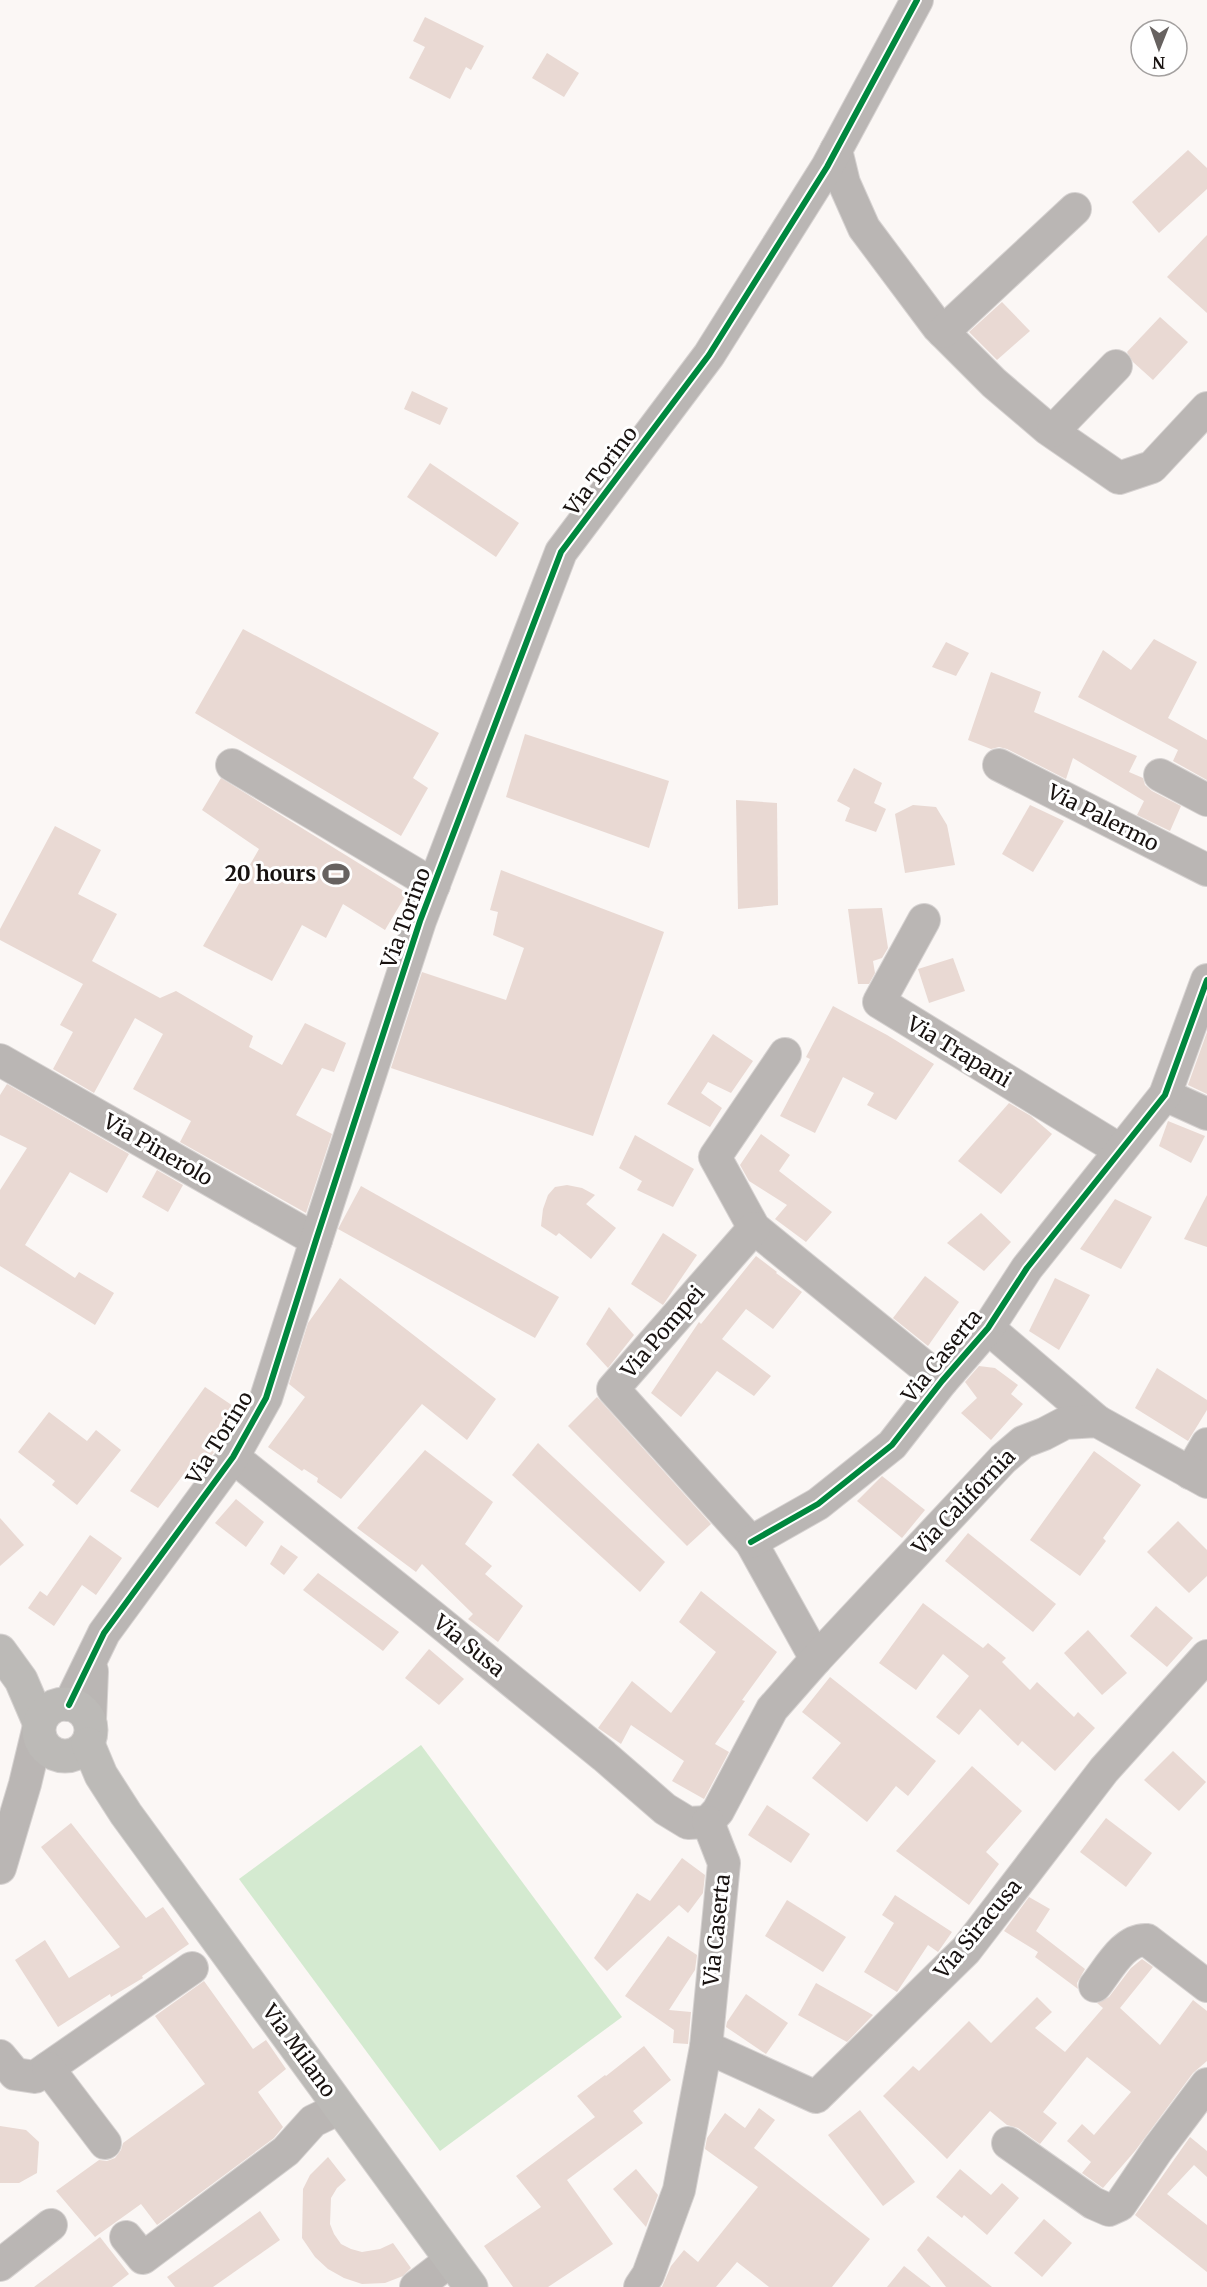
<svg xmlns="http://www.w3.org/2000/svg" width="1207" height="2287" font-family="Merriweather,serif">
<rect width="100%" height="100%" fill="#fbf7f5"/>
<path fill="#d4ead0" d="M421 1745 622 2017 440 2151 239 1879Z"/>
<g fill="#e9d9d3">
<path d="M425 17 484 46 471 70 466 67 450 99 409 78 425 47 413 41Z"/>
<path d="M547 53 579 73 564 97 532 78Z"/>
<path d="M1188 150 1207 168V189L1159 233 1132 202Z"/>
<path d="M1207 235V313L1167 277Z"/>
<path d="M1002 302 1030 331 997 360 969 332Z"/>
<path d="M1160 317 1188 342 1153 380 1133 362 1127 352Z"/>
<path d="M412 391 448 408 440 425 404 409Z"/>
<path d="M430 463 519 523 496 557 407 497Z"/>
<path d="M243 629 439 733 413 778 428 788 401 836 195 713Z"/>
<path d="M1154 639 1197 662 1168 718 1207 740V780L1173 761 1178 750 1078 697 1103 650 1131 670Z"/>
<path d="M946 642 969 653 956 676 932 667Z"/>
<path d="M991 672 1041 692 1034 712 1137 756 1129 772 1143 778 1145 785 1152 791 1181 806 1170 831 1137 815 1144 801 1073 758 1066 779 1007 749 999 747 991 749 968 740Z"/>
<path d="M525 734 669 781 649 848 506 797Z"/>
<path d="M854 768 882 783 874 803 886 809 876 832 845 821 850 808 837 801Z"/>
<path d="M221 778 407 893 385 930 343 904 326 938 302 925 272 981 203 946 259 849 202 810Z"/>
<path d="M736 800 777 803 778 905 738 909Z"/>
<path d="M913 805 936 807 947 825 955 865 905 873 895 814Z"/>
<path d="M1030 805 1064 821 1033 872 1002 854Z"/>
<path d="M55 826 101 850 78 894 117 914 92 961 160 998 176 991 253 1036 249 1047 282 1065 305 1023 346 1043 334 1072 322 1068 296 1115 332 1134 306 1213 180 1142 191 1121 133 1089 163 1034 135 1018 94 1093 53 1069 73 1032 60 1025 83 984 0 940V929Z"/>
<path d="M501 870 664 932 593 1136 391 1068 422 972 506 1000 524 948 493 935 498 912 490 910Z"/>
<path d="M882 908 888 948 882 958 873 961 875 973 869 984H858L848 909Z"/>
<path d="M953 958 965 991 929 1003 918 969Z"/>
<path d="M833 1006 887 1035 934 1064 896 1120 867 1105 874 1093 843 1077 815 1133 780 1116 810 1059 806 1057Z"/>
<path d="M1207 1032V1094L1188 1085Z"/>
<path d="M713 1034 753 1061 731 1093 708 1082 701 1093 722 1108 710 1127 667 1104Z"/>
<path d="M7 1084 129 1154 107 1193 70 1172 25 1245 75 1278 79 1272 114 1293 95 1325 0 1266V1190L27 1148 0 1135V1095Z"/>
<path d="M1009 1103 1031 1116 1052 1134 1001 1194 958 1161Z"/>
<path d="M1168 1121 1205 1136 1191 1163 1159 1146Z"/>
<path d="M761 1134 790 1155 779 1171 832 1212 806 1242 775 1219 787 1205 749 1181 740 1165Z"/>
<path d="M635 1135 694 1169 673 1207 637 1190 642 1181 619 1168Z"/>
<path d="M157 1170 183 1185 168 1212 142 1197Z"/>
<path d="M567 1185 582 1188 595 1195 586 1204 616 1228 591 1259 559 1233 556 1236 541 1226 543 1209 548 1195 555 1187Z"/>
<path d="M361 1186 559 1297 535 1338 338 1229Z"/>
<path d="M1207 1195V1247L1184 1239Z"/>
<path d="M1115 1199 1152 1217 1121 1269 1080 1249Z"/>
<path d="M981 1213 1011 1242 984 1271 947 1243Z"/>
<path d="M663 1233 697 1255 663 1305 631 1284Z"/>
<path d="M756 1256 777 1272 776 1273 802 1292 773 1329 746 1309 722 1339 771 1376 754 1396 717 1371 681 1417 651 1393 699 1322 701 1324Z"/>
<path d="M925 1276 959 1302 928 1346 893 1318Z"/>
<path d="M340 1278 496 1399 467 1440 422 1404 341 1499 317 1482 318 1478 304 1469 302 1471 268 1447 305 1397 289 1384 308 1323Z"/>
<path d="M1055 1278 1090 1295 1059 1350 1029 1331Z"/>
<path d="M609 1307 634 1335 608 1368 586 1344Z"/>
<path d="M979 1366 995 1368 1018 1385 1011 1394 1023 1404 991 1440 961 1413 977 1398 965 1382Z"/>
<path d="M1157 1368 1207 1400V1410L1188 1441 1135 1408Z"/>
<path d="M205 1387 239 1410 212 1451 214 1452 199 1472 190 1466 158 1508 130 1491Z"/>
<path d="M597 1397 711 1524 687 1546 568 1426Z"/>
<path d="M49 1412 87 1441 96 1430 121 1450 77 1505 52 1485 55 1481 18 1452Z"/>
<path d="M538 1443 665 1562 640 1592 512 1475Z"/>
<path d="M425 1450 493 1502 465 1544 492 1566 485 1574 523 1606 498 1642 468 1619 473 1614 422 1564 416 1572 357 1528Z"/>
<path d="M1094 1451 1141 1485 1103 1538 1106 1541 1080 1576 1030 1540Z"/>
<path d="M882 1476 925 1510 902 1538 857 1501Z"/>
<path d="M236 1499 264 1522 246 1547 215 1523Z"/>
<path d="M0 1518 24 1545 0 1566Z"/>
<path d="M1178 1521 1207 1550V1576L1189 1593 1147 1552Z"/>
<path d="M968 1533 1056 1604 1033 1632 945 1561Z"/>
<path d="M90 1535 122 1558 96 1595 82 1585 54 1626 28 1608 40 1591 47 1596Z"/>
<path d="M281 1545 298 1557 284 1575 270 1564Z"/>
<path d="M318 1573 399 1632 383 1651 303 1590Z"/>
<path d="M701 1591 777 1652 742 1700 745 1701 715 1744 729 1752 704 1799 672 1781 684 1761 631 1725 621 1744 598 1728 632 1681 671 1713 716 1652 679 1622Z"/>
<path d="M923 1603 983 1648 988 1643 1006 1658 1002 1662 1030 1690 1037 1682 1074 1717 1078 1712 1095 1728 1055 1771 1022 1741 1018 1746 980 1709 959 1735 936 1717 969 1676 943 1654 916 1690 879 1663Z"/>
<path d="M1156 1606 1193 1638 1167 1667 1130 1636Z"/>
<path d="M1088 1630 1127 1673 1102 1695 1064 1653Z"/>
<path d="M429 1649 464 1679 439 1705 405 1678Z"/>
<path d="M830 1677 936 1761 908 1796 896 1786 867 1822 812 1778 841 1743 802 1712Z"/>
<path d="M1173 1751 1206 1782 1179 1811 1144 1780Z"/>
<path d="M972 1766 1022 1811 986 1852 999 1864 969 1905 896 1851Z"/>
<path d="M767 1805 810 1834 791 1863 748 1835Z"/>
<path d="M1106 1818 1152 1853 1126 1887 1080 1852Z"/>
<path d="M71 1823 146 1918 163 1907 189 1944 142 1976 143 1978 111 1997 110 1994 58 2027 15 1960 45 1940 69 1978 120 1947 41 1847Z"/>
<path d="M682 1858 705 1875 703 1893 688 1913 679 1905 607 1971 594 1958 637 1893 650 1901Z"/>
<path d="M895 1895 952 1932 938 1952 928 1945 897 1992 864 1972 894 1923 882 1915Z"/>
<path d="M1029 1897 1050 1909 1036 1931 1085 1969 1077 1983 1078 1989 1035 1957 1038 1952 1004 1931Z"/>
<path d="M787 1900 846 1937 823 1972 765 1936Z"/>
<path d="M668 1936 697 1955 695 1970 669 2010 691 2012 688 2044 673 2043 674 2030 625 1996Z"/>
<path d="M1142 1959 1153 1967 1120 2008 1160 2045 1193 2000 1207 2011V2061L1193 2073 1135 2151 1103 2188 1082 2173 1091 2162 1067 2141 1082 2124 1094 2135 1131 2092 1087 2057 1043 2112 1057 2123 1040 2144 1018 2128 1007 2125 990 2111 947 2159 883 2096 913 2066 919 2071 969 2021 991 2043 1037 1997 1052 2012 1035 2028 1065 2052 1103 2008 1097 2003 1109 1997 1131 1968Z"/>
<path d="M204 1981 253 2049 266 2040 286 2069 258 2092 283 2127 274 2138 157 2225 141 2204 95 2237 56 2191 99 2160 107 2161 115 2158 121 2150 123 2143 205 2084 155 2016Z"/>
<path d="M816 1983 873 2015 847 2042 798 2015Z"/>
<path d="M746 1994 788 2023 766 2054 726 2027 727 2022Z"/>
<path d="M644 2046 671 2080 633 2111 643 2123 567 2180 613 2244 548 2287H513L484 2246 541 2207 516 2176 595 2117 577 2096 605 2075 606 2076Z"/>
<path d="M759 2108 775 2120 754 2148 870 2239 832 2287H769L737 2262 716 2287H662L671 2266 684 2250 698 2262 758 2187 705 2149 707 2138 725 2113 745 2128Z"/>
<path d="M860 2110 915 2182 883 2206 828 2135Z"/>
<path d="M0 2126 26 2130 39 2142 37 2173 19 2183H0Z"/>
<path d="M1190 2137 1207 2151V2177L1194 2165 1167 2194 1207 2225V2272L1135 2215Z"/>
<path d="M328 2157 346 2180 337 2188 331 2198 330 2224 334 2234 341 2244 351 2249 362 2252 380 2249 393 2243 411 2268 403 2276 385 2283 362 2284 344 2278 328 2269 315 2257 302 2238 303 2189 310 2175Z"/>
<path d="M636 2169 658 2195 646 2227 613 2189Z"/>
<path d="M960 2169 991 2195 1002 2183 1019 2198 987 2235 964 2215 962 2218 936 2197Z"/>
<path d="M260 2211 280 2240 213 2287H175L167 2277Z"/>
<path d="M1044 2219 1072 2243 1042 2277 1014 2253Z"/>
<path d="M928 2236 992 2287H946L917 2250Z"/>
<path d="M100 2237 129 2274 112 2287H34Z"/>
<path d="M904 2266 931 2287H887Z"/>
</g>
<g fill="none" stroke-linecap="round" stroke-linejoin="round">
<defs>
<g id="minor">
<path d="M836 150 844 183 864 228 938 327 994 383 1048 429 1119 478 1152 467 1207 408"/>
<path d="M943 332 1075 209"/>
<path d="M1053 431 1116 366"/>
<path d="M232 765 434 885"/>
<path d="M999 765 1207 870"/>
<path d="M1160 775 1207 800"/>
<path d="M924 920 879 1002 1120 1150"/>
<path d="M785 1054 715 1157 754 1228 942 1381"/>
<path d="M0 1060 316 1240"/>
<path d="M1165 1095 1207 1114"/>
<path d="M754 1228 613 1389 751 1542 816 1659"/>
<path d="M988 1328 1097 1421"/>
<path d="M233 1457 432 1616 604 1756 665 1809 688 1823 708 1822"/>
<path d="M1190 1473 1207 1444"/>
<path d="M751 1542 818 1504 892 1445 942 1381 988 1328 1027 1268 1165 1095 1207 980"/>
<path d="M69 1705 104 1633 233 1457 266 1398 316 1240 420 921 561 552 709 355 827 167 917 0"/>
<path d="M90 1720 92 1671"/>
<path d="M708 1822 718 1811 772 1709 816 1659 975 1489 1003 1459 1023 1442 1044 1434 1065 1423 1097 1421 1207 1482"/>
<path d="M0 1868 25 1784 38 1730"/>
<path d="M1095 1986C1108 1970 1124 1938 1147 1940L1207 1986"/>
<path d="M706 2047 816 2097 966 1950 1104 1770 1207 1656"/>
<path d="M0 2056 15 2074 35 2077 192 1968"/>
<path d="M48 2068 105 2143"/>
<path d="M1008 2143 1093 2203 1109 2210 1120 2205 1158 2149 1207 2084"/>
<path d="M126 2237 143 2258 286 2151 313 2121 340 2108"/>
<path d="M0 2265 51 2225"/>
<path d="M416 2287 451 2260"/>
<path d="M640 2287 648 2275 679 2190 706 2047 724 1863 708 1822"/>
</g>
<g id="major">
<path d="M0 1651 21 1680 39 1722"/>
<circle cx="65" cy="1730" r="26"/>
<path d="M88 1744 101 1775 126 1814 471 2287"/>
</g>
</defs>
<use href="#minor" stroke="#d6d2d1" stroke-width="34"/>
<use href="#major" stroke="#d6d2d1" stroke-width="35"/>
<use href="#minor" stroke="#bab6b4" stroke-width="32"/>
<use href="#major" stroke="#bcbab7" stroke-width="33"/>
<defs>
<g id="cycleway">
<path d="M751 1542 818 1504 892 1445 942 1381 988 1328 1027 1268 1165 1095 1207 980"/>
<path d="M69 1705 104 1633 233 1457 266 1398 316 1240 420 921 561 552 709 355 827 167 917 0"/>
</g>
</defs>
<use href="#cycleway" stroke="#fff" stroke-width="10"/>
<use href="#cycleway" stroke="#00873e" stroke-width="6"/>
</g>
<defs>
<symbol id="stadium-bare" viewBox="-9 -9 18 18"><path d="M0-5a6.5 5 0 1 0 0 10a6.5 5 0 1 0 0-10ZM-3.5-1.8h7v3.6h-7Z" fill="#676260" stroke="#fff" stroke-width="2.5" paint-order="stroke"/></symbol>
</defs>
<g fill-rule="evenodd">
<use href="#stadium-bare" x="317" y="855" width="38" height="38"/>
</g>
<g text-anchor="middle" stroke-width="6" stroke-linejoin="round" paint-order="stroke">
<g font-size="21" fill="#181210" stroke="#fff">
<text transform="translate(601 471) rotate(-53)" y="7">Via Torino</text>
<text transform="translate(1103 818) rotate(27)" y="7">Via Palermo</text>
<text transform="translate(406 918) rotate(-70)" y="7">Via Torino</text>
<text transform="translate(959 1052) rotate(31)" y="7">Via Trapani</text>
<text transform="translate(158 1150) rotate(30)" y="7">Via Pinerolo</text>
<text transform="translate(663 1332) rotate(-49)" y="7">Via Pompei</text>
<text transform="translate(942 1356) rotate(-51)" y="7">Via Caserta</text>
<text transform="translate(220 1438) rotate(-58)" y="7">Via Torino</text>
<text transform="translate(964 1502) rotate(-46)" y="7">Via California</text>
<text transform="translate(469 1646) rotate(39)" y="7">Via Susa</text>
<text transform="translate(978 1929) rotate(-50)" y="7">Via Siracusa</text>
<text transform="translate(717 1930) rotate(-84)" y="7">Via Caserta</text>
<text transform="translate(299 2051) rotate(54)" y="7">Via Milano</text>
</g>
<g font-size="21" font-weight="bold" fill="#181210" stroke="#fff" text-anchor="end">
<text x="316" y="881">20 hours</text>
</g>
</g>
<g transform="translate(1159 48) rotate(181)"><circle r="28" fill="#ffffff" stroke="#a3a09f" stroke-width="1.5"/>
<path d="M0-4.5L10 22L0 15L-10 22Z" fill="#676260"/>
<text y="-9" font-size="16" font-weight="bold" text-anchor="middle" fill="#181210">N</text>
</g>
</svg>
